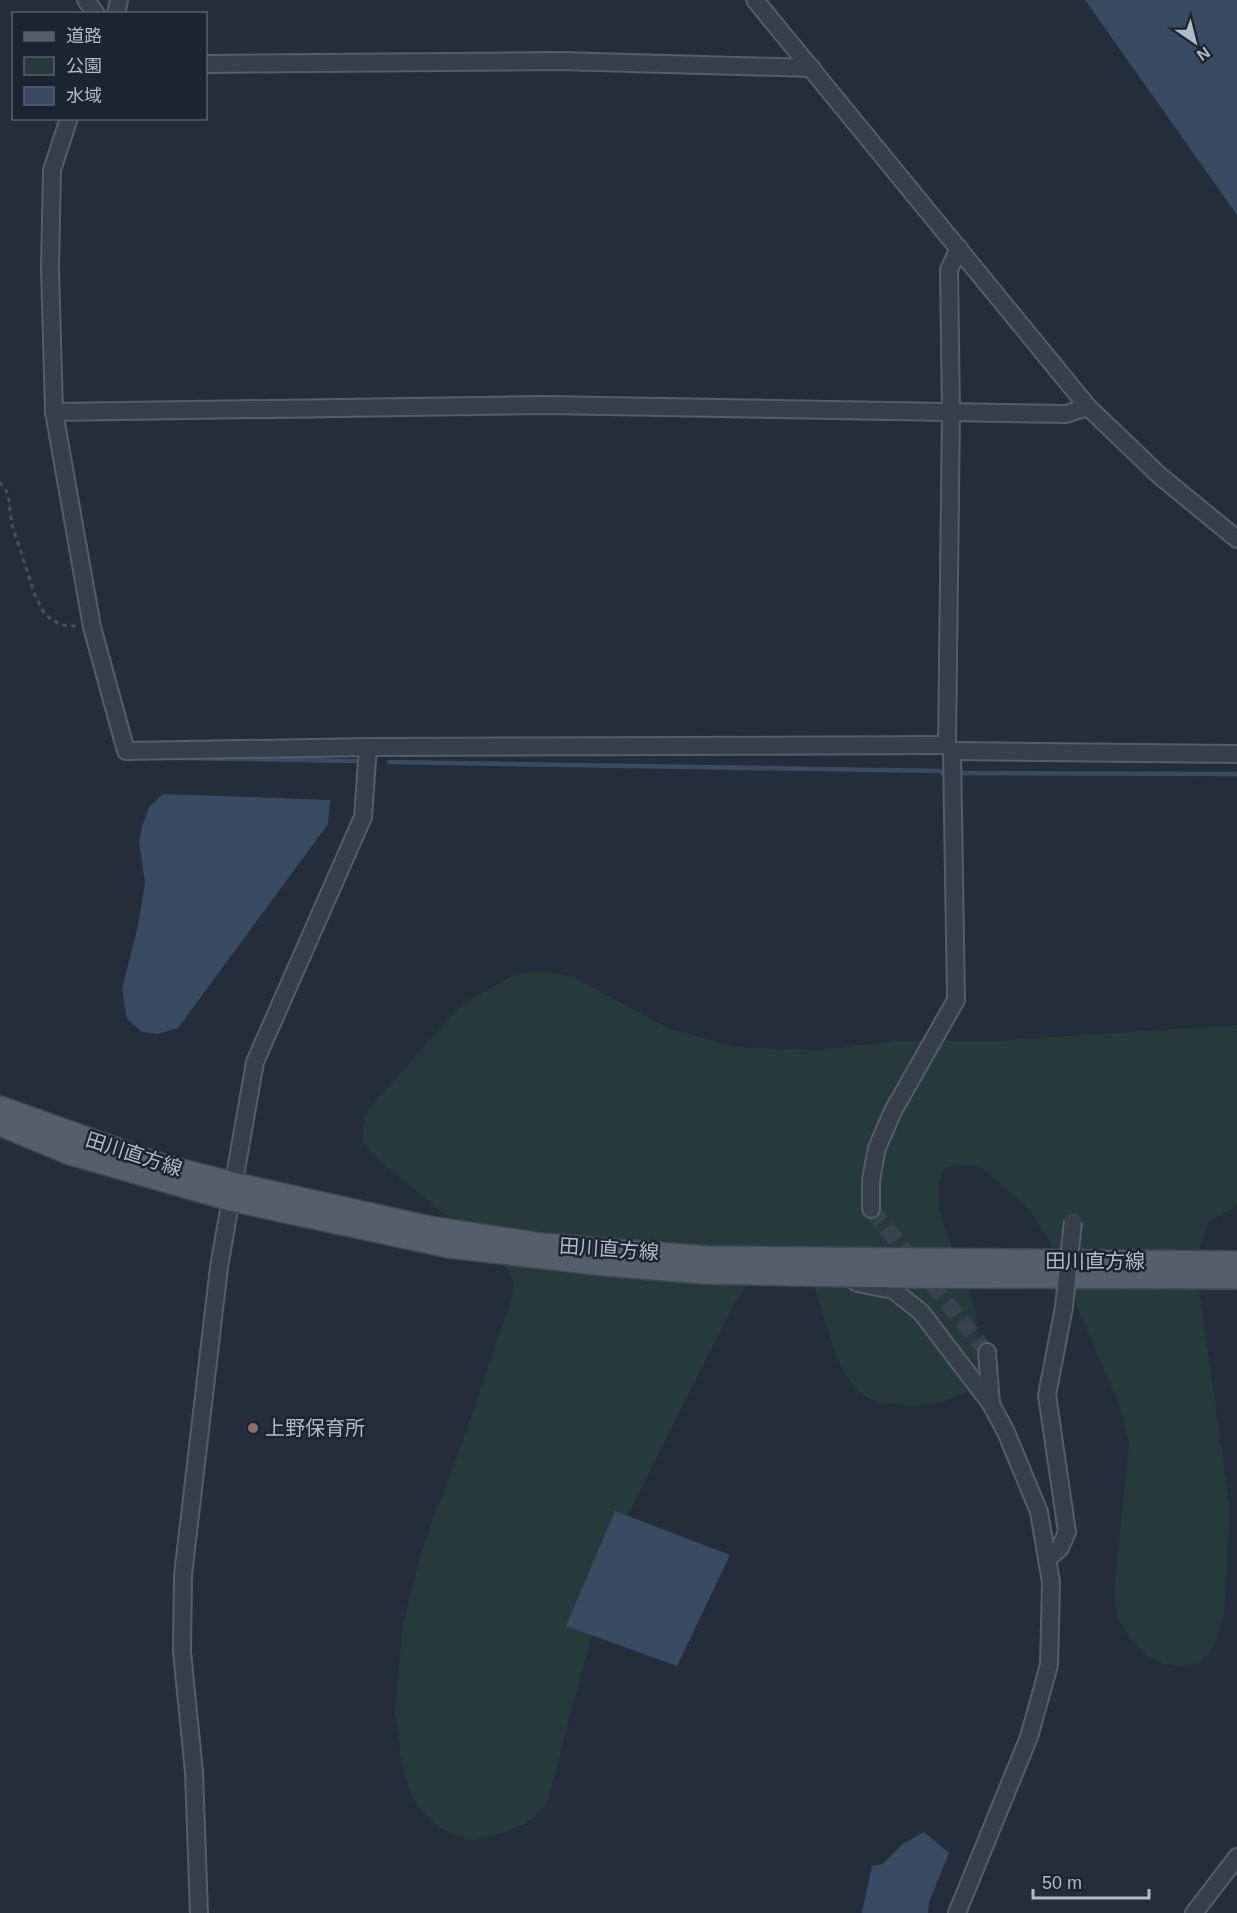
<svg xmlns="http://www.w3.org/2000/svg" width="1237" height="1913" font-family="Arial,'Noto Sans JP',sans-serif">
<rect width="100%" height="100%" fill="#242d3a"/>
<path fill="#263a3c" d="M537 971 571 976 668 1028 733 1047 819 1050 895 1041H995L1237 1025V1205L1208 1223 1200 1245 1197 1274 1230 1510 1224 1614 1219 1632 1211 1652 1200 1662 1185 1667 1164 1664 1145 1655 1130 1638 1117 1618 1114 1590 1129 1443 1120 1407 1066 1281 1063 1263 1030 1211 982 1167 957 1165 944 1169C925 1213 962 1258 972 1300 979 1326 982 1356 977 1383 957 1400 935 1406 909 1405 897 1404 884 1404 873 1400 830 1382 828 1307 807 1272L749 1283 734 1304 621 1529 602 1595 547 1804 536 1816 523 1825 500 1834 472 1840 453 1834 440 1828 420 1809 411 1795 402 1767 395 1710 403 1622 424 1543 461 1446 513 1294 514 1282 507 1269 490 1252 377 1159 362 1140 365 1114 381 1094 458 1009 472 998 516 974Z"/>
<g fill="#394a63">
<path d="M1085 0H1237V215Z"/>
<path d="M163 794 330 800 328 824 178 1028 158 1034 142 1032 127 1019 122 989 137 930 145 883 139 842 142 827 149 807Z"/>
<path d="M615 1511 730 1555 677 1666 566 1626Z"/>
<path d="M924 1832 949 1853 929 1902 928 1913H862L872 1866 883 1864 903 1844Z"/>
</g>
<g fill="none" stroke-linecap="round" stroke-linejoin="round">
<g stroke="#394a63" stroke-width="4.5">
<path d="M173 758 355 761"/>
<path d="M389 762 940 771 943 773 1237 774"/>
</g>
<path stroke="#39424f" stroke-width="16" stroke-dasharray="16 8" stroke-linecap="butt" d="M871 1209 987 1352"/>
<defs>
<g id="minor">
<path d="M86 0 96 14"/>
<path d="M755 0 1088 407 1160 476 1237 539"/>
<path d="M116 14 119 0"/>
<path d="M206 64 560 61 812 68"/>
<path d="M69 118 52 170 50 268 54 412 92 627 126 751 368 747 947 745"/>
<path d="M54 412 545 405 1066 414 1088 407"/>
<path d="M952 751 1237 754"/>
<path d="M871 1209V1180L877 1148 893 1111 956 1000 952 751 947 745 951 412 949 270 959 248"/>
<path d="M857 1283 893 1290 921 1312 991 1404 1006 1432 1039 1512 1051 1582 1049 1665 1029 1737 957 1913"/>
<path d="M987 1352 991 1404"/>
<path d="M1047 1560 1060 1548 1067 1532 1047 1395 1064 1307"/>
<path d="M199 1913 194 1772 182 1652 183 1575 219 1267 255 1062 363 817 368 747"/>
<path d="M1194 1913 1237 1857"/>
</g>
<g id="major">
<path d="M0 1107 163 1165 233 1183 429 1227 541 1244 707 1257 1237 1262"/>
<path d="M0 1125 70 1154 230 1200 449 1247 605 1265 704 1273 895 1277 1237 1278"/>
</g>
</defs>
<use href="#minor" stroke="#555d68" stroke-width="20"/>
<use href="#major" stroke="#404853" stroke-width="24"/>
<path stroke="#435559" stroke-width="3" stroke-dasharray="4.5 4.5" stroke-linecap="butt" d="M0 482 8 494 12 525 35 595 45 615 61 625 76 626"/>
<use href="#minor" stroke="#373f4b" stroke-width="16"/>
<use href="#major" stroke="#555e6b" stroke-width="21"/>
<defs>
<path id="minor-bridge" d="M1064 1307 1073 1221"/>
</defs>
<use href="#minor-bridge" stroke="#555d68" stroke-width="20" stroke-linecap="butt"/>
<use href="#minor-bridge" stroke="#373f4b" stroke-width="16"/>
</g>
<circle fill="#8d6e63" stroke="#1c242f" stroke-width="2" cx="253" cy="1428" r="6"/>
<g text-anchor="middle" stroke-width="5" stroke-linejoin="round" paint-order="stroke">
<g font-size="20" fill="#b2bac6" stroke="#1c242f">
<text transform="translate(134 1154) rotate(18)" y="7">田川直方線</text>
<text transform="translate(609 1249) rotate(4)" y="7">田川直方線</text>
<text x="1095" y="1268">田川直方線</text>
</g>
<g font-size="20" fill="#b2bac6" stroke="#1c242f" text-anchor="start">
<text x="265" y="1435">上野保育所</text>
</g>
</g>
<rect x="12" y="12" width="195" height="108" fill="#1c242f" stroke="#58606b" stroke-width="1.5"/>
<rect x="24" y="32" width="30" height="9" fill="#555e6b" stroke="#58606b" stroke-width="1.5"/>
<text x="66" y="42" font-size="18" fill="#b2bac6">道路</text>
<rect x="24" y="57" width="30" height="18" fill="#263a3c" stroke="#58606b" stroke-width="1.5"/>
<text x="66" y="72" font-size="18" fill="#b2bac6">公園</text>
<rect x="24" y="87" width="30" height="18" fill="#394a63" stroke="#58606b" stroke-width="1.5"/>
<text x="66" y="102" font-size="18" fill="#b2bac6">水域</text>
<g transform="translate(1195 42) rotate(145)" stroke="#1c242f" stroke-width="4.5" paint-order="stroke">
<path d="M0-4.5L10 22L0 15L-10 22Z" fill="#b2bac6"/>
<text y="-9" font-size="16" font-weight="bold" text-anchor="middle" fill="#b2bac6">N</text>
</g>
<path d="M1033 1889v9h116v-9" fill="none" stroke="#b2bac6" stroke-width="3"/>
<text x="1042" y="1889" font-size="18" fill="#b2bac6" stroke="#1c242f" stroke-width="4.5" paint-order="stroke">50 m</text>
</svg>
